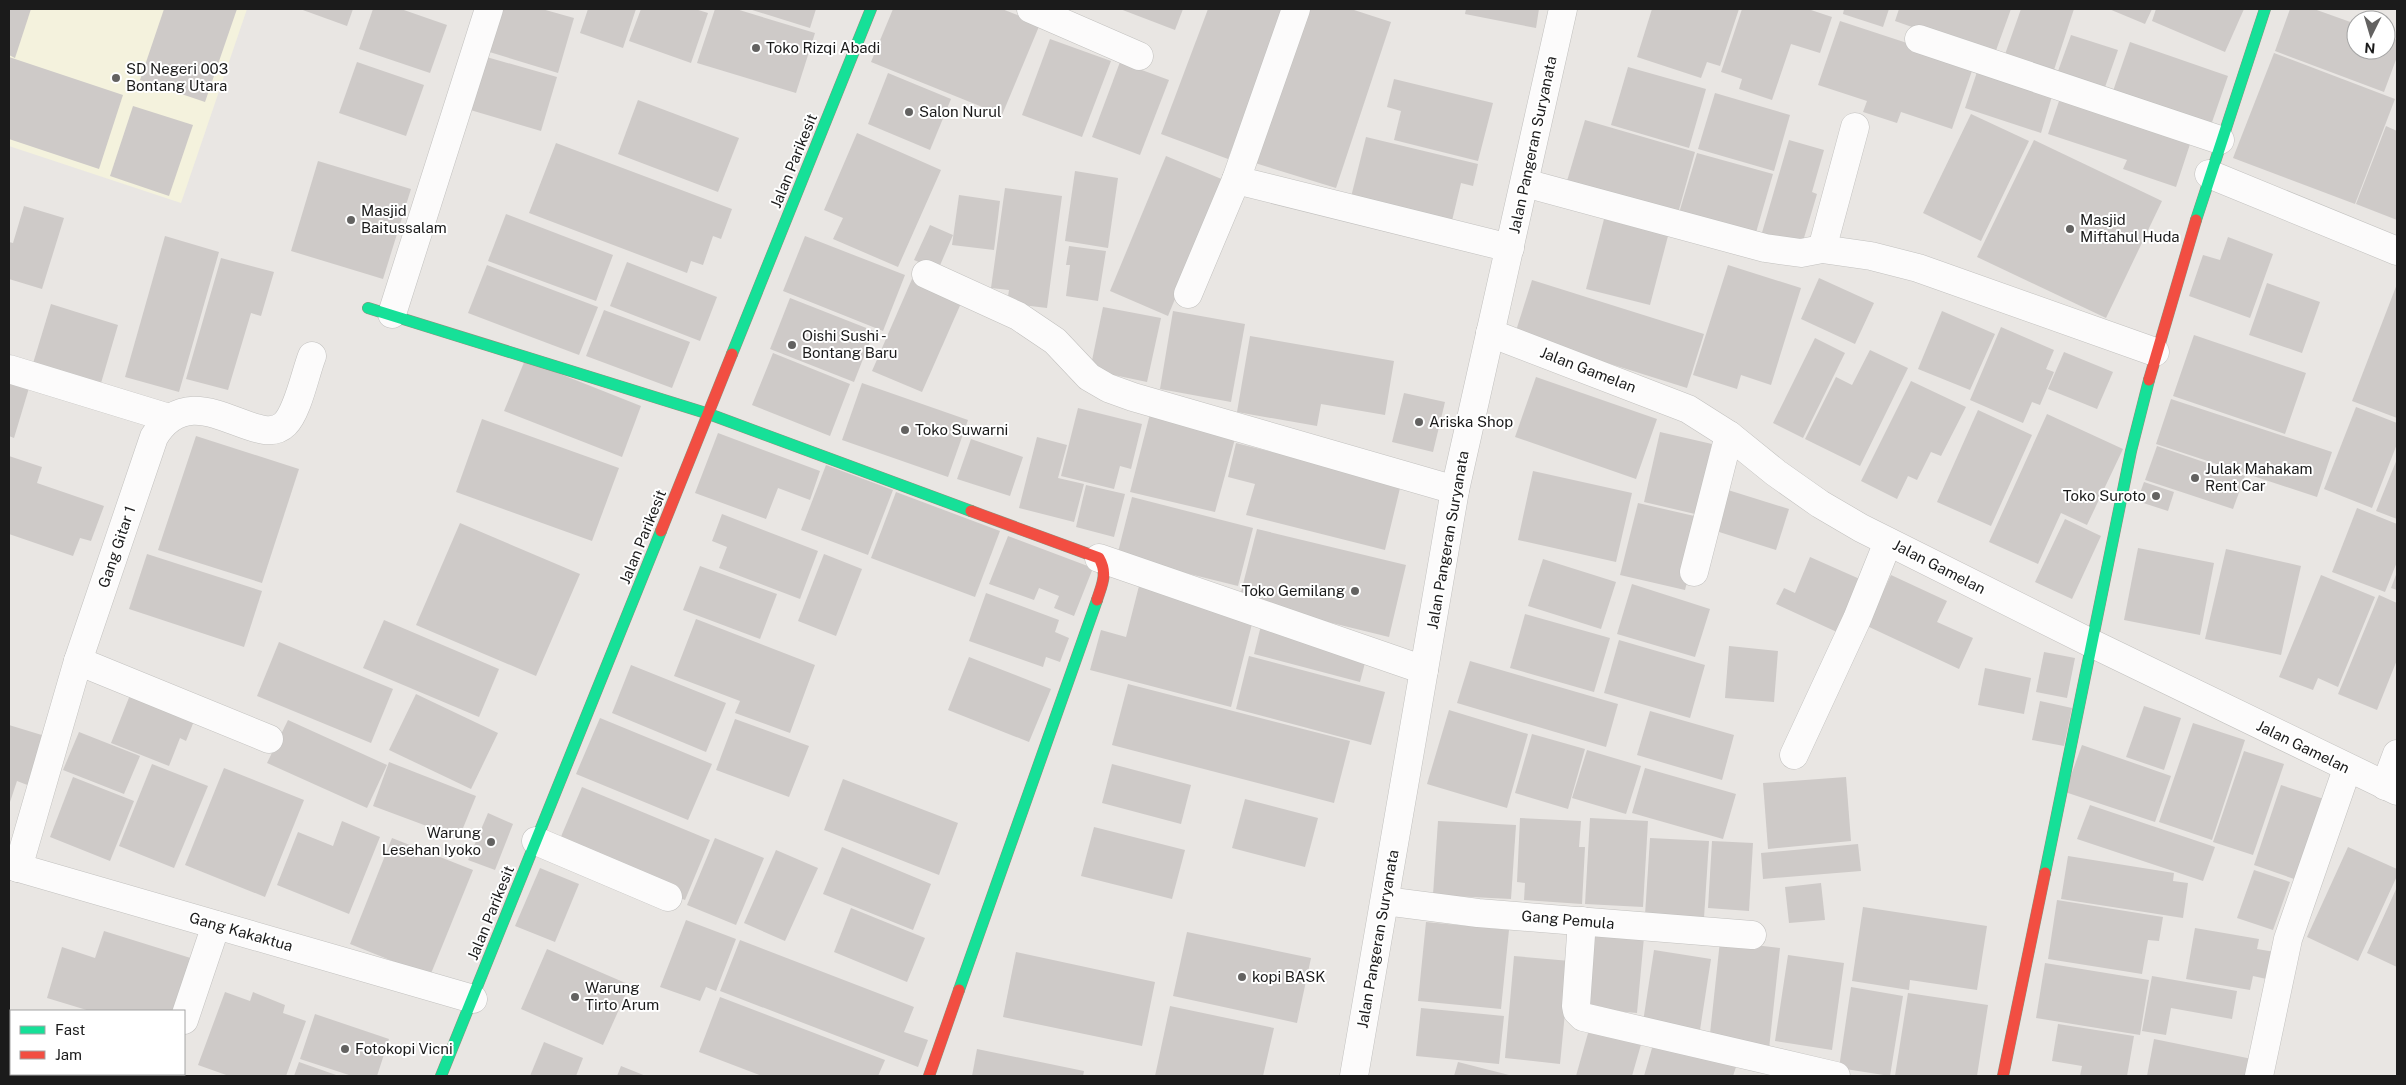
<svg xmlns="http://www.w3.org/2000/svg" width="2406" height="1085" font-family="'Public Sans',sans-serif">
<rect width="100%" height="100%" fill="#e9e6e3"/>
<path fill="#f4f2dd" d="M9 9H247L181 203 9 146Z"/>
<g fill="#cecac8">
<path d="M9 9H31L15 58 9 55Z"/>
<path d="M164 9H237L205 102 140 80Z"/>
<path d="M300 9H353L347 26Z"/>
<path d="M373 9H401L447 25 430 73 359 49Z"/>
<path d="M494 9H542L574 18 558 73 483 50Z"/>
<path d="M588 9H636L623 48 580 33Z"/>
<path d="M641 9H695L708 13 691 63 629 41Z"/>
<path d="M715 9H736L815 33 796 93 697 63Z"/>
<path d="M749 9H816L810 28Z"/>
<path d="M893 9H1002L1040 24 1002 115 871 62Z"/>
<path d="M1120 9H1183L1175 30Z"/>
<path d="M1208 9H1285L1228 159 1161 134Z"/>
<path d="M1306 9H1351L1391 22 1336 188 1255 163Z"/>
<path d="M1466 9H1539L1536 28 1465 14Z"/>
<path d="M1652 9H1739L1720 66 1707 62 1701 78 1637 57Z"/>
<path d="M1742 9H1808L1832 17 1820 53 1791 44 1772 100 1739 89 1742 79 1721 72Z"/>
<path d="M1844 9H1889L1883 27 1843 14Z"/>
<path d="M1899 9H2011L1994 56 1895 21Z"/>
<path d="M2021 9H2074L2052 76 2003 60Z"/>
<path d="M2109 9H2152L2145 24Z"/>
<path d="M2156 9H2244L2225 52 2152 21Z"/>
<path d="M2290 9H2314L2356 24V50H2386V36L2397 40V57L2384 92 2275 51Z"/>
<path d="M1840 21 1974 65 1952 129 1901 112 1897 123 1863 112 1867 101 1818 85Z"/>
<path d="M2071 35 2118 50 2104 90 2057 74Z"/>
<path d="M1050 39 1111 61 1082 137 1022 115Z"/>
<path d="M2130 42 2228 76 2210 128 2112 94Z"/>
<path d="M2274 53 2395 99 2355 204 2233 158Z"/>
<path d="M483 56 557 77 541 131 467 109Z"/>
<path d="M9 57 123 95 99 169 9 139Z"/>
<path d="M357 62 424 85 406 136 339 113Z"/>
<path d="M1120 62 1169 80 1140 155 1092 137Z"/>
<path d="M1628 67 1706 89 1689 148 1611 125Z"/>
<path d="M1978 69 2053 93 2041 133 1965 108Z"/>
<path d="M888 73 951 99 930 150 868 124Z"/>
<path d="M1394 79 1493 103 1478 161 1394 140 1401 111 1387 107Z"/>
<path d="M2062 92 2193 135 2176 187 2123 169 2127 160 2048 134Z"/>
<path d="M1715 93 1790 115 1774 171 1698 149Z"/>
<path d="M638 100 739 138 718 192 618 154Z"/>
<path d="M133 106 193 125 169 196 110 176Z"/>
<path d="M1971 114 2029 141 1981 241 1923 213Z"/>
<path d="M1585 120 1695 152 1678 213 1567 181Z"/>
<path d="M2386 126 2397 131V220L2356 204Z"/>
<path d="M857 133 941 170 898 267 833 239 843 218 824 210Z"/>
<path d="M1366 137 1478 164 1473 186 1461 183 1451 225 1350 201Z"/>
<path d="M1789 140 1824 150 1812 192 1817 194 1801 248 1761 236Z"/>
<path d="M2034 140 2162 201 2106 318 1977 257Z"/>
<path d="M556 143 732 209 721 239 713 236 703 265 691 261 687 273 529 213Z"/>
<path d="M1697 153 1773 174 1755 236 1679 213Z"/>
<path d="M1166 156 1224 180 1168 316 1110 291Z"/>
<path d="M318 161 411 189 383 279 291 251Z"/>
<path d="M1075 171 1118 178 1108 248 1065 241Z"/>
<path d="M1005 188 1062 196 1047 308 1007 303 1009 290 991 288Z"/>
<path d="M959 195 1000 201 994 250 952 245Z"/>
<path d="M24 206 64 218 42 289 9 279V242L13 243Z"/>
<path d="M506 214 613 255 596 301 488 261Z"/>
<path d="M1604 219 1668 236 1650 305 1586 289Z"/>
<path d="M930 225 953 235 938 270 914 260Z"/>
<path d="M165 236 219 252 179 392 125 377Z"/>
<path d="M805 236 905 275 883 331 783 291Z"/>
<path d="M2228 237 2273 254 2250 318 2189 296 2203 255 2220 260Z"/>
<path d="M1069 246 1106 251 1098 301 1066 296 1070 265H1066Z"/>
<path d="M221 258 274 272 261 316 251 313 228 390 186 379Z"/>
<path d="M627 262 717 297 700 341 610 306Z"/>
<path d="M487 265 598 307 579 355 468 313Z"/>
<path d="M1728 265 1801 288 1771 385 1741 375 1737 389 1693 375Z"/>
<path d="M1819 278 1874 303 1855 344 1801 319Z"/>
<path d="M912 279 962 301 922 392 872 371Z"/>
<path d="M1532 280 1704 334 1687 388 1515 334Z"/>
<path d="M2267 283 2320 302 2302 353 2249 335Z"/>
<path d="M2397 284V418L2352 401Z"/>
<path d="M790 298 874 331 854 382 770 349Z"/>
<path d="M51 304 118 325 99 390 31 370Z"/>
<path d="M1103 307 1161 318 1147 382 1090 370Z"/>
<path d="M604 310 690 342 672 388 586 356Z"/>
<path d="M1173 311 1245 324 1231 402 1160 389Z"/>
<path d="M1942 311 1995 334 1970 390 1918 369Z"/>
<path d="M2001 327 2054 350 2046 369 2054 372 2040 405 2032 402 2023 423 1970 400Z"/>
<path d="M2194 335 2306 373 2285 434 2173 396Z"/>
<path d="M1250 336 1394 361 1385 415 1321 404 1317 426 1237 412Z"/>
<path d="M1815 338 1845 353 1803 438 1773 423Z"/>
<path d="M1870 350 1908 368 1860 466 1805 439 1836 377 1852 385Z"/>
<path d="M2064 352 2113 372 2097 409 2048 389Z"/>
<path d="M773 353 850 384 830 436 752 405Z"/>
<path d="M525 360 641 406 622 457 504 411Z"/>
<path d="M1536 377 1657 419 1636 479 1515 437Z"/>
<path d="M1911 381 1966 407 1941 456 1931 452 1917 480 1908 476 1897 499 1861 481Z"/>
<path d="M9 382 29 388 14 438 9 436Z"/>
<path d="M862 383 968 420 948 477 842 440Z"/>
<path d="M1404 393 1445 402 1433 452 1392 442Z"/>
<path d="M2171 399 2332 452 2317 497 2156 444Z"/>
<path d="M2356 407 2397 423V444L2372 508 2324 489Z"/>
<path d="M1078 408 1142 424 1131 469 1120 466 1114 489 1061 476Z"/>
<path d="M1978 410 2032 435 1991 526 1937 502Z"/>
<path d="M1150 414 1236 435 1215 512 1130 492Z"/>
<path d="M2047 414 2123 449 2087 525 2061 513 2038 564 1989 542Z"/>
<path d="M482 419 619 468 592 541 456 492Z"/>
<path d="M1660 432 1712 444 1695 514 1644 502Z"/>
<path d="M718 433 820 471 810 500 778 488 766 519 695 493Z"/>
<path d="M196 436 299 469 262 583 158 550Z"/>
<path d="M1037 437 1067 445 1058 478 1084 484 1074 522 1019 508Z"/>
<path d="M971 439 1023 457 1010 496 957 479Z"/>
<path d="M1236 443 1401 484 1385 550 1246 515 1255 484 1228 477Z"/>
<path d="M2157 446 2245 476 2233 509 2145 480Z"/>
<path d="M9 456 42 467 37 483 104 506 91 541 80 538 73 556 9 534Z"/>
<path d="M2397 459V519L2376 511Z"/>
<path d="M826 465 893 490 868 555 801 530Z"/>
<path d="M1533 471 1632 493 1616 562 1518 540Z"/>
<path d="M2144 482 2174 492 2168 511 2137 501Z"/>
<path d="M1086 485 1125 494 1114 537 1076 527Z"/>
<path d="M1728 490 1789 509 1776 550 1716 531Z"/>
<path d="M896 492 1000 531 975 597 871 558Z"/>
<path d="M1132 497 1253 528 1238 586 1117 556Z"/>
<path d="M1638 503 1703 518 1685 590 1620 575Z"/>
<path d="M2357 508 2397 524V562L2385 592 2332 572Z"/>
<path d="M722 514 818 551 800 599 719 568 727 547 712 541Z"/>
<path d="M2065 519 2101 536 2072 599 2035 582Z"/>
<path d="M460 523 580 574 536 676 416 625Z"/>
<path d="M1257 529 1406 565 1389 637 1239 600Z"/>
<path d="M1008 536 1093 568 1074 616 1054 608 1059 596 1039 588 1034 600 989 584Z"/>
<path d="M2138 548 2214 563 2200 635 2124 620Z"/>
<path d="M2226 549 2301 566 2281 655 2205 639Z"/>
<path d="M147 554 262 591 244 647 129 609Z"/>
<path d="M824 554 862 569 836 636 798 621Z"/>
<path d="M1810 557 1862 580 1839 633 1776 604 1784 588 1795 593Z"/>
<path d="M1543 559 1616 582 1601 629 1528 606Z"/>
<path d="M700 566 777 594 760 639 683 610Z"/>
<path d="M2397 572V590L2391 588Z"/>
<path d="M1891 575 1947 601 1937 622 1973 638 1959 669 1867 626Z"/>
<path d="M2321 575 2375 597 2338 687 2318 678 2313 690 2279 677Z"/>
<path d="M1140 582 1255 612 1231 707 1090 670 1101 630 1126 637Z"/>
<path d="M1632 584 1710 609 1695 657 1617 634Z"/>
<path d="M986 593 1059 620 1055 632 1069 638 1060 662 1046 657 1043 667 969 641Z"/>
<path d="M2379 595 2397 603V660L2377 710 2338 694Z"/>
<path d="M1264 613 1366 659 1360 682 1254 654Z"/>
<path d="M1525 614 1610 638 1594 692 1510 668Z"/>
<path d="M696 619 815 665 790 733 735 713 740 701 674 676Z"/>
<path d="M384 620 499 669 479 717 363 668Z"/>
<path d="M1619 640 1705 665 1690 718 1604 693Z"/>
<path d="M279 642 393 689 371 743 257 696Z"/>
<path d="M1729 646 1778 651 1774 702 1725 698Z"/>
<path d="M2044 652 2075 658 2067 698 2036 692Z"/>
<path d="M1249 656 1385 692 1371 745 1236 709Z"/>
<path d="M969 657 1051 689 1029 742 948 710Z"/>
<path d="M1470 661 1618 704 1606 747 1457 703Z"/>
<path d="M631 665 726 703 706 752 612 713Z"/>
<path d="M1985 668 2031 678 2024 714 1978 705Z"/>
<path d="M1128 684 1350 741 1334 803 1112 745Z"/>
<path d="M416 694 498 733 471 789 389 750Z"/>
<path d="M130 695 194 721 186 741 180 738 169 766 111 743Z"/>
<path d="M2040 701 2072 708 2064 746 2032 740Z"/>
<path d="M2144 706 2181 718 2164 770 2126 757Z"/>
<path d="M1449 710 1528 734 1507 808 1427 784Z"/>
<path d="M1650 711 1734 735 1722 780 1637 755Z"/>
<path d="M600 718 712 764 688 820 576 774Z"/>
<path d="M735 719 809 746 789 797 716 770Z"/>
<path d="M288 720 387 765 367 808 267 763Z"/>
<path d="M2193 723 2245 740 2212 840 2159 822Z"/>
<path d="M9 725 45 736 30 786 17 781 9 805Z"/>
<path d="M79 732 140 756 124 794 63 770Z"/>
<path d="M1532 734 1585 749 1568 809 1515 793Z"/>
<path d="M2082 745 2171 776 2155 822 2065 792Z"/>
<path d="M1587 750 1641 766 1626 814 1572 798Z"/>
<path d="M2244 751 2284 764 2253 855 2213 842Z"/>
<path d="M389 762 476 796 459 838 373 806Z"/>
<path d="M152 764 208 786 174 868 119 846Z"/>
<path d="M1112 764 1191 785 1181 824 1102 803Z"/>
<path d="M224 768 304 800 265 897 185 865Z"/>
<path d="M1645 768 1736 794 1723 839 1632 813Z"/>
<path d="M73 777 134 801 110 861 50 837Z"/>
<path d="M1846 777 1851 841 1768 849 1763 783Z"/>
<path d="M843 779 958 823 939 875 824 830Z"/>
<path d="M2281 785 2327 800 2300 881 2254 865Z"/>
<path d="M582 787 710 840 685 900 557 846Z"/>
<path d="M1245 799 1318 818 1305 867 1232 848Z"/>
<path d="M2090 805 2215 847 2203 881 2077 839Z"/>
<path d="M488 813 513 824 495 870 468 860Z"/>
<path d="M1520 818 1581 821 1579 847H1585L1582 904 1524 900 1525 883 1517 882Z"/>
<path d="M1590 818 1648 821 1643 907 1585 904Z"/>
<path d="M342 821 380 837 349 914 277 885 298 832 333 846Z"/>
<path d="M1438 821 1516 825 1511 899 1433 895Z"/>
<path d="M1094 827 1185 850 1172 899 1081 876Z"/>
<path d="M392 838 473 870 430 976 350 944Z"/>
<path d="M715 838 764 858 736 925 687 905Z"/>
<path d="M1650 838 1709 841 1704 918 1645 915Z"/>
<path d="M1712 841 1753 843 1749 911 1708 908Z"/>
<path d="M1858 844 1861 871 1763 879 1761 853Z"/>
<path d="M842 847 931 884 913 930 823 894Z"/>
<path d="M2348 847 2397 869V876L2358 961 2307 937Z"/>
<path d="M776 850 818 868 785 941 744 923Z"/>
<path d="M2068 856 2174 873 2173 881 2188 883 2183 918 2061 899Z"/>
<path d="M540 868 579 884 555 942 515 926Z"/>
<path d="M2254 870 2290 882 2273 930 2237 918Z"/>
<path d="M1821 883 1825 920 1789 923 1785 887Z"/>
<path d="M2397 887V967L2367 953Z"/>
<path d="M2057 900 2163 917 2159 941 2148 940 2142 974 2048 959Z"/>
<path d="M1863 907 1987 926 1977 990 1910 980 1909 990 1852 981Z"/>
<path d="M851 908 925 938 907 982 834 952Z"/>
<path d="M686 920 736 939 716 991 706 987 700 1001 660 987Z"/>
<path d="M1426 922 1509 930 1501 1009 1418 1001Z"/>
<path d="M2195 928 2259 939 2257 949 2275 952 2271 980 2253 976 2250 990 2186 979Z"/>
<path d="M104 931 197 960 180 1011H90L47 998 62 947 95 958Z"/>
<path d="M1589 931 1644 937 1637 1013 1581 1008Z"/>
<path d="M1187 932 1311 958 1297 1023 1173 996Z"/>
<path d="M740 940 914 1007 904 1032 928 1040 918 1067 720 991Z"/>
<path d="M1720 941 1780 948 1769 1049 1709 1043Z"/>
<path d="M547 949 630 985 603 1045 521 1009Z"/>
<path d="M1654 950 1711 959 1700 1030 1643 1022Z"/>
<path d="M1016 952 1155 982 1142 1046 1003 1017Z"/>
<path d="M1788 955 1844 963 1832 1050 1775 1041Z"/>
<path d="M1514 956 1570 961 1560 1064 1505 1058Z"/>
<path d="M2045 963 2149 980 2140 1035 2036 1018Z"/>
<path d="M2152 976 2237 991 2232 1019 2171 1008 2166 1035 2142 1031Z"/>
<path d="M1851 987 1903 996 1890 1076 1839 1068Z"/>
<path d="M225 992 250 1001 253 992 285 1005 283 1013 306 1021 286 1076H229L198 1065Z"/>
<path d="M1908 993 1988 1005 1977 1076H1895Z"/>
<path d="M720 997 885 1060 878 1076H762L699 1052Z"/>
<path d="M1170 1006 1274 1028 1263 1076H1155Z"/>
<path d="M1421 1008 1504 1016 1499 1064 1416 1056Z"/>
<path d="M315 1014 389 1039 377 1076H352L300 1059Z"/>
<path d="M2058 1024 2134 1036 2127 1076H2080L2082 1066 2052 1061Z"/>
<path d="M1590 1026 1642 1041 1632 1076H1576Z"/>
<path d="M2154 1039 2257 1060 2253 1076H2147Z"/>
<path d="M1654 1041 1737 1064 1733 1076H1644Z"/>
<path d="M544 1042 583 1058 576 1076H530Z"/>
<path d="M977 1049 1084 1071 1083 1076H972Z"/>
<path d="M299 1062 339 1076H294Z"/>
<path d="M1458 1062 1513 1076H1454Z"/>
<path d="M621 1066 646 1076H617Z"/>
<path d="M87 1074H142L141 1076H86Z"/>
</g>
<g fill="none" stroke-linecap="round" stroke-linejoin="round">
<defs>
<g id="street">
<path d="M1031 9 1139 56"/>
<path d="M1919 39 2220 140"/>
<path d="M2209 174 2397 251"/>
<path d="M1236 180 1510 248"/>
<path d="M1525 183 1765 248 1801 253 1822 249 1871 256 1918 268 2155 352"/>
<path d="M1822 249 1855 127"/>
<path d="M926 274 1018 316 1055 341 1089 377 1108 388 1133 397 1455 490"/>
<path d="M1188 294 1236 180 1296 9"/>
<path d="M392 314 489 9"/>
<path d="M1490 333 1688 409 1729 435 1776 473 1820 504 1861 528 2091 643 2397 791"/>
<path d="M9 369 169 418"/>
<path d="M1099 558 1424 670"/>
<path d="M1694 572 1729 435"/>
<path d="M78 661 269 739"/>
<path d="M1794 755 1857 619 1888 542"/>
<path d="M2385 786 2397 754"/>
<path d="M536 841 668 897"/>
<path d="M9 865 473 999"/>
<path d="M18 868 78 661 154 437C193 372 257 452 285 424 298 411 305 374 312 356"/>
<path d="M1385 901 1478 913 1752 935"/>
<path d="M1582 921 1576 1006 1577 1011 1583 1017 1836 1076"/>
<path d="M184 1020 216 925"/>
<path d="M165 1076V1074"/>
<path d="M1354 1076 1455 490 1563 9"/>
<path d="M2259 1076 2288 939 2347 769"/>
</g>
<g id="fast">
<path d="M2196 220 2265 9"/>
<path d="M368 308 709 414 971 511"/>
<path d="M732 354 871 9"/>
<path d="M2045 873 2131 451 2149 380"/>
<path d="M959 990 1097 600"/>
<path d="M441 1076 661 531"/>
</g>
<g id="jam">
<path d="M2149 380 2196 220"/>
<path d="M971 511 1099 558C1108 574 1102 584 1097 600"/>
<path d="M661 531 732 354"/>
<path d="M929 1076 959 990"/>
<path d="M2003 1076 2045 873"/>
</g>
</defs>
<use href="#street" stroke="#c2c1bf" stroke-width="29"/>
<use href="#fast" stroke="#90907d" stroke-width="12"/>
<use href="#jam" stroke="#90907d" stroke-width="12"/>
<use href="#street" stroke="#fcfbfb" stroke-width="28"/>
<use href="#fast" stroke="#16e098" stroke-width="11"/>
<use href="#jam" stroke="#f24e42" stroke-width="11"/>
</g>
<g fill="#636261" stroke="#fff" stroke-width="2">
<circle cx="756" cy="48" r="5"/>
<circle cx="116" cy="78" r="5"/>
<circle cx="909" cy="112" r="5"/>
<circle cx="351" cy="220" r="5"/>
<circle cx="2070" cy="229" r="5"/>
<circle cx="792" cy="345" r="5"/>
<circle cx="1419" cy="422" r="5"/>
<circle cx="905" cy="430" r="5"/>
<circle cx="2195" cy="478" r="5"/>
<circle cx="2156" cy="496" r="5"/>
<circle cx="1355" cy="591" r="5"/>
<circle cx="491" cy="842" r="5"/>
<circle cx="1242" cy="977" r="5"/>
<circle cx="575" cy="997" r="5"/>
<circle cx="345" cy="1049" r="5"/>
</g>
<g text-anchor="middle" stroke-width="4" stroke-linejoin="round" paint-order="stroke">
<g font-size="15" fill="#1b1b1b" stroke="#fff" text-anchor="start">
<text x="766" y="53">Toko Rizqi Abadi</text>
<text x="126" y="74">SD Negeri 003<tspan x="126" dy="17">Bontang Utara</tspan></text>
<text x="919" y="117">Salon Nurul</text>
<text x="361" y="216">Masjid<tspan x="361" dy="17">Baitussalam</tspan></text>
<text x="2080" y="225">Masjid<tspan x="2080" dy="17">Miftahul Huda</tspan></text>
<text x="802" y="341">Oishi Sushi -<tspan x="802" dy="17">Bontang Baru</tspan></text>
<text x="1429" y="427">Ariska Shop</text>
<text x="915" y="435">Toko Suwarni</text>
<text x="2205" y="474">Julak Mahakam<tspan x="2205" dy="17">Rent Car</tspan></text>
<text x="2146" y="501" text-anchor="end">Toko Suroto</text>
<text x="1345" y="596" text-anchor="end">Toko Gemilang</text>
<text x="481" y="838" text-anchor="end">Warung<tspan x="481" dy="17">Lesehan Iyoko</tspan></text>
<text x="1252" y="982">kopi BASK</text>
<text x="585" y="993">Warung<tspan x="585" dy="17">Tirto Arum</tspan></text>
<text x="355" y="1054">Fotokopi Vicni</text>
</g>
<g font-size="15" fill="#1b1b1b" stroke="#fff">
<text transform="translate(1533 145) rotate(-78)" y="5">Jalan Pangeran Suryanata</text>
<text transform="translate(794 161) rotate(-68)" y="5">Jalan Parikesit</text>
<text transform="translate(1588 370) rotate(21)" y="5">Jalan Gamelan</text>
<text transform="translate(643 537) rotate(-68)" y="5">Jalan Parikesit</text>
<text transform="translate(1448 540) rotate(-80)" y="5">Jalan Pangeran Suryanata</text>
<text transform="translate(117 547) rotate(-71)" y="5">Gang Gitar 1</text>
<text transform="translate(1939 567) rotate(27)" y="5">Jalan Gamelan</text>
<text transform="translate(2303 747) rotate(26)" y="5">Jalan Gamelan</text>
<text transform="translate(491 913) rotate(-68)" y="5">Jalan Parikesit</text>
<text transform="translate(1568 920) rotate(5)" y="5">Gang Pemula</text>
<text transform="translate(241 932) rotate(16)" y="5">Gang Kakaktua</text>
<text transform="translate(1378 939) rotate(-80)" y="5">Jalan Pangeran Suryanata</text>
</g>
</g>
<rect width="2406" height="1085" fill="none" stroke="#1b1b1b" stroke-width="20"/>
<rect x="10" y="1010" width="175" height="65" fill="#ffffff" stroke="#a4a4a4"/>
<rect x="20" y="1026" width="25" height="8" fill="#16e098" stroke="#a4a4a4"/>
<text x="55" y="1035" font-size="15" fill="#1b1b1b">Fast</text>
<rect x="20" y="1051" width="25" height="8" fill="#f24e42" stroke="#a4a4a4"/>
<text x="55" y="1060" font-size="15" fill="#1b1b1b">Jam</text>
<g transform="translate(2371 35) rotate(185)"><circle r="24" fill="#ffffff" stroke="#a4a4a4"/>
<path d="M0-4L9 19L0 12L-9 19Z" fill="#636261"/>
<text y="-8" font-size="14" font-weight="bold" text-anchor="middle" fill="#1b1b1b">N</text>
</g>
</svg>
